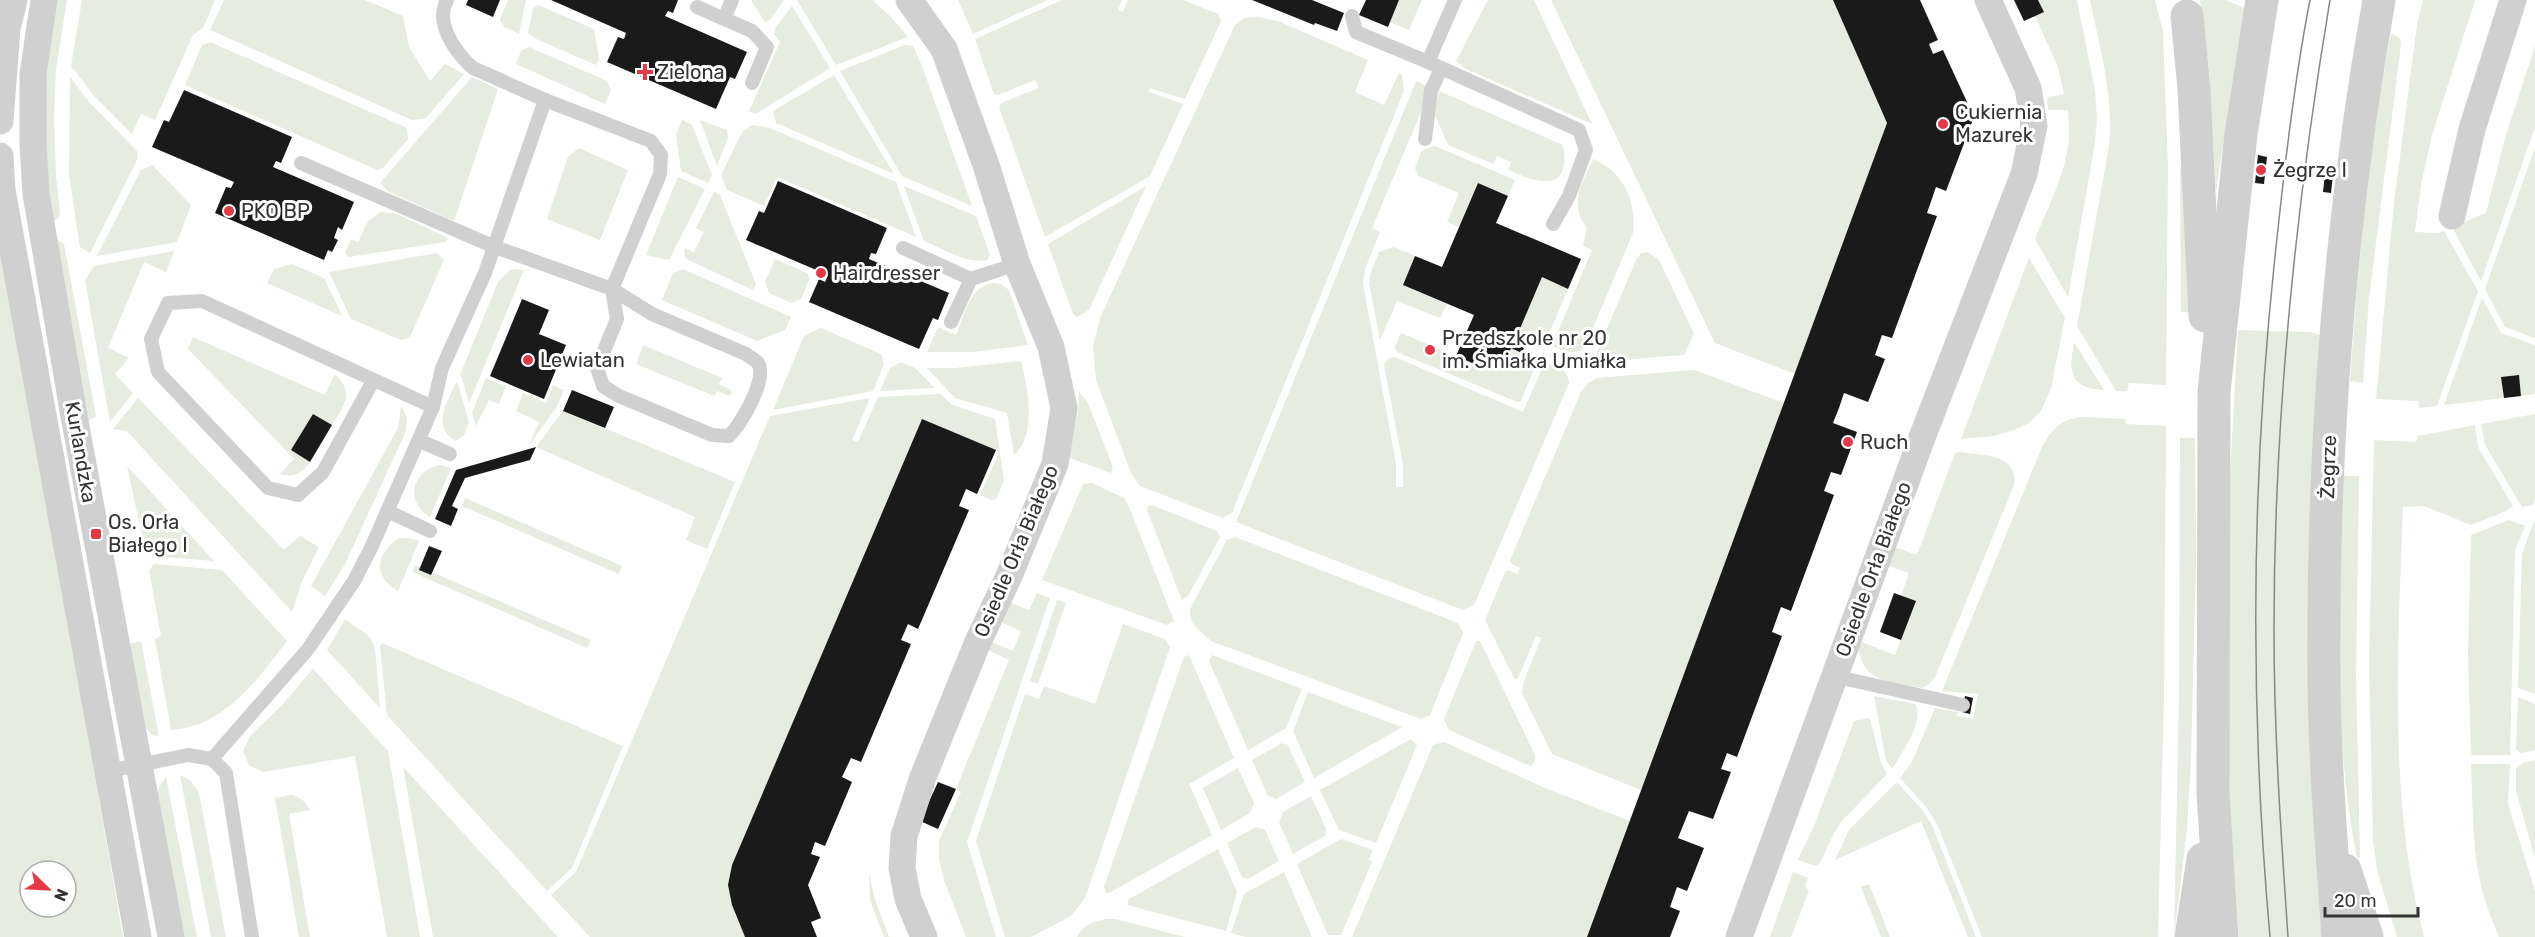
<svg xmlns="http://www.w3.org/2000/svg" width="2535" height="937" font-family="Rubik,sans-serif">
<rect width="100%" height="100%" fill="#fff"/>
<g fill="#e6ecdf" fill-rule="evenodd">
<path d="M54 0H67L56 69 54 117 56 175 60 212 59 218 54 221 42 174 41 117Z"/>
<path d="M82 0H215L203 28 193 35 155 120 141 114 132 134 94 96 71 66Z"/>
<path d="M224 0H365L403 16 409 47 430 81 445 64 464 74 425 119 412 120 210 30Z"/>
<path d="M508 0H526L519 34 504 27 500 19Z"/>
<path d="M751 0H784L770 20 765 22Z"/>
<path d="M797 0H872L891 17 908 37 836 65Z"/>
<path d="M958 0H1048L973 34Z"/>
<path d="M1062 0H1122L1118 10 1123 12 1128 0H1183L1218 14 1221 21 1185 99 1150 88 1149 92 1183 104 1150 176 1045 237 999 107 1001 103 1039 88 1035 80 998 95 994 94 975 39Z"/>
<path d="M1399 0H1422L1409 30 1390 22Z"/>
<path d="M1488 0H1534L1592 124 1466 69 1456 61Z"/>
<path d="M1551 0H1833L1887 123 1795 374 1715 343Z"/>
<path d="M2038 0H2077L2095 91 2097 117 2095 142 2068 297 2035 239C2046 211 2061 183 2067 153 2070 139 2069 124 2068 110H2048L2047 97 2064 94 2058 67 2035 16 2044 12Z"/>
<path d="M2090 0H2155L2163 31 2168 168 2166 385 2129 383 2127 391H2116L2077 326 2109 146C2114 96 2100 49 2090 0Z"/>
<path d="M2200 0H2226L2244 8 2216 192 2209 68Z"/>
<path d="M2423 0H2475L2432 135 2421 185 2415 232 2437 233 2444 231 2478 291 2437 406 2419 408 2418 401 2376 399 2394 203 2417 25Z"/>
<path d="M538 5 594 29 599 60 596 65 534 38 528 33 533 8Z"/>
<path d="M792 6 830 68 756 114 749 111 780 42 774 34 776 27Z"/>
<path d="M1259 17 1280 22 1368 60 1355 92 1384 105 1399 73 1402 75 1404 91 1232 513 1223 518 1140 486 1132 475 1096 380 1093 346 1100 318 1235 25 1244 18Z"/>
<path d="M2391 33 2400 38 2401 44 2369 299 2363 383 2350 381C2358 264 2369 148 2391 33Z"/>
<path d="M210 42 407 128 408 139 383 168 377 170 185 85 202 45Z"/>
<path d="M905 45 913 46 922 66 972 206 902 176 840 71Z"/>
<path d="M2535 46V127L2481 281 2452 227 2486 213 2505 138Z"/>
<path d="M529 47 607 81 611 90 605 104 516 64 521 51Z"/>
<path d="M834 75 894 174 776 123 773 111Z"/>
<path d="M70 77 89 102 137 151 138 158 90 253 80 247 69 175Z"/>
<path d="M472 77 498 89 454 221 389 192 380 183Z"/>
<path d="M1416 81 1427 86 1421 112 1372 228 1380 232 1365 269 1363 283 1396 464V487H1403V465L1384 365 1389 358 1395 357 1523 412 1545 362C1556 367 1568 369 1569 383L1474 605 1463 610 1236 522Z"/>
<path d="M1439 91 1563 145C1571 193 1540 184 1508 170L1511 162 1497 156 1493 164 1448 145 1435 115Z"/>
<path d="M682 120 692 125 712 175 708 183 681 171 676 135Z"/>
<path d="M700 120 727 130 728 138 717 166Z"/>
<path d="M753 125 770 128 896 182 916 237 777 177 764 206 727 190 721 175 742 132Z"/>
<path d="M1435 146 1515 180 1508 196 1478 183 1459 227 1447 222 1459 193 1418 176 1415 168 1422 150Z"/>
<path d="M579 148 628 170 600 240 547 219 568 157Z"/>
<path d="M2535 148V338L2505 327 2485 289Z"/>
<path d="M1593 159C1623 171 1637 201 1633 233L1585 347C1574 357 1565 351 1552 346L1592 250 1583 246 1587 228C1568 203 1582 184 1593 159Z"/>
<path d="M152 165 191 205 177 242 97 256 141 170Z"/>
<path d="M2185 168 2192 312H2181L2180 169Z"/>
<path d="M678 177 705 189 669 260 646 255Z"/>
<path d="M904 186 976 216 990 255 987 260C968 265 942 248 924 241Z"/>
<path d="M1146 186 1089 310 1077 317 1073 314 1048 244Z"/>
<path d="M714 192 720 195 756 284 753 290 686 259 684 252 685 248 694 252 704 232 696 228Z"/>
<path d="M381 212 397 214 448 238 446 242 348 257 345 253 351 239 358 242 368 221Z"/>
<path d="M55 238 64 244 96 416 83 425Z"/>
<path d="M0 245H2L123 937H0ZM30 871H66V907H30Z"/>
<path d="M1394 247 1415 256 1403 285 1447 304 1440 318 1397 301 1380 340 1369 283 1371 272 1379 252Z"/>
<path d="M174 251 166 272 144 262 108 348 129 358 115 374 133 393 110 422 85 280 94 266Z"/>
<path d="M1648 252 1659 260 1694 334 1684 355 1620 360 1596 355 1636 260 1641 253Z"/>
<path d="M437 253 444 260 410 337 401 340 351 319 329 272Z"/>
<path d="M2029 258 2065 318 2051 388 2041 411 2029 423 2014 430 1994 436 1961 439Z"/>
<path d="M775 259 807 273 810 278 801 299 791 303 769 293 765 282Z"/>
<path d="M292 264 324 278 342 316 267 283 274 269Z"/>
<path d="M516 269 524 270 469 403 462 378 460 375 498 282 509 271Z"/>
<path d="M683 269 791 317 785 330 757 341 662 300 673 273Z"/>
<path d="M1542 277 1568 289 1548 336 1540 340 1519 331Z"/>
<path d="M994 283 1001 284 1009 290 1028 345 973 352H927L938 327 956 335C965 315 969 286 994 283Z"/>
<path d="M2482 298 2501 333 2535 345V394L2521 396 2519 375 2502 377 2504 398 2444 405Z"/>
<path d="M821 328 881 354 884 364 873 391 773 410 804 336Z"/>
<path d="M2238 330 2310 332 2321 335 2322 937H2239L2229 791 2230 474Z"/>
<path d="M1401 333 1486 369 1493 355 1506 360 1511 348 1534 358 1536 364 1521 401 1517 402 1397 352 1395 347Z"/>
<path d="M193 337 325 395 335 374C355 393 344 405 332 425L313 414 292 450 310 462C303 473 293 478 280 474L294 459 188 349Z"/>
<path d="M2074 342 2104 390C2068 388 2069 371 2074 342Z"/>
<path d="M643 345 722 378 719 384 732 390 730 396 717 391 714 396 636 364Z"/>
<path d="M1021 361C1028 386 1037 436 1014 455L1007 413 955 398 927 368H955Z"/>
<path d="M901 362 915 368 935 388 880 391 890 368Z"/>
<path d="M1694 370 1784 403 1641 790 1552 754 1522 693 1523 684 1541 638 1536 636 1518 678 1515 680 1485 620 1505 572 1509 570 1517 574 1520 568 1512 564 1510 560 1581 392 1588 383 1597 378Z"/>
<path d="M486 378 506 386 499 404 489 400 476 426 472 413Z"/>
<path d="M457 381 469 422 464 435 456 441C430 426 448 401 457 381Z"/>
<path d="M553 385 564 390 556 408 528 447 539 422 516 411 523 393 546 403Z"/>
<path d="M1079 392 1087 401 1113 467 1111 473 1067 457 1078 413Z"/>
<path d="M941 394 952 405 995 419 1004 480 996 499 991 500 980 495 999 452 922 419 732 865C725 897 733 908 745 937H590L551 895 576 872 770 416 870 398 852 440 858 442 878 397Z"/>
<path d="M138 398 284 550 300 536 319 547 302 581 292 612 127 431 113 429Z"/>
<path d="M401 406 407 417 406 431 345 564 325 596 311 586 398 428Z"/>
<path d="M563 411 735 482 707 549 686 540 695 517 536 447Z"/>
<path d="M2535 414V498L2533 505 2522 507 2485 445 2481 424Z"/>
<path d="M2082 417 2125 419 2126 424 2166 426 2164 697 2158 937H1982L1937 824 1927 808 1900 778 1912 762 1935 708 1958 712 1957 716 1973 719 1978 694 1942 691 2042 447C2052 429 2061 419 2082 417Z"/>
<path d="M2475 425 2478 447 2513 506 2506 511 2471 525 2424 506 2403 507C2398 645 2388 803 2424 937H2397L2377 870 2373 840 2369 665 2374 440 2416 442 2418 436Z"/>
<path d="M2180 438H2195L2196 559 2191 761 2187 829 2174 937 2179 697Z"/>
<path d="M1960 452C1984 456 2018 453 2014 485L1935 677 1929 684 1922 688C1897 683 1867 684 1860 655 1858 650 1857 647 1859 641L1895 655 1915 602 1901 596 1909 573 1887 565 1894 547 1917 555 1955 453Z"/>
<path d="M441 465 451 468 430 517C404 501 412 470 441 465Z"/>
<path d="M127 466 214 561 153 556 145 550Z"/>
<path d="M2344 476H2359L2356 677 2360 857 2357 858C2332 736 2340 600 2344 476Z"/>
<path d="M1092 483 1124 498 1129 507 1174 621 1167 625 1042 580 1083 484Z"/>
<path d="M465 498 622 566 619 574 462 506Z"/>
<path d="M1152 505 1217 531 1220 537 1188 596 1182 600 1147 510 1148 506Z"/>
<path d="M2535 519V694L2518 688 2522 554Z"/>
<path d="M2509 520 2525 526 2515 550 2510 755H2471L2468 654 2471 535Z"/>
<path d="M1235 537 1458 623 1463 633 1430 715 1421 719 1211 641C1200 631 1189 625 1190 609L1227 540Z"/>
<path d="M399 538H409L419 541 398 591C372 576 376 554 399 538Z"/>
<path d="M154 564 222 570 287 641C257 680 224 727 171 730L155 639 161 636 149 570Z"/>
<path d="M415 565 591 640 587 648 412 572Z"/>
<path d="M1037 593 1050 598 967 842 996 937H966L944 880 939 859V841L961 792 956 789 1009 660 988 650 992 642 1013 651 1021 631 1000 622 1009 602 1029 610Z"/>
<path d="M1057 600 1066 603 1038 684 1030 681Z"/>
<path d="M345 619 370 637 375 648 380 708 327 650Z"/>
<path d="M1123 624 1165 639 1170 647 1085 898 1071 916 1031 937H1005L976 841 1025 694 1039 699 1044 686 1095 704Z"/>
<path d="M141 641 159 737 151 734 143 725 128 644Z"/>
<path d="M1476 641H1480L1535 755V762L1530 766 1449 730 1444 719Z"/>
<path d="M382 643 623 746 572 868 547 891 387 715 380 647Z"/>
<path d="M1189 655 1234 758 1189 784 1212 835 1109 893H1106L1104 887 1184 657Z"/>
<path d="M1212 655 1302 689 1286 728 1248 750 1209 661Z"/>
<path d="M313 669 388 751 420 937H387L355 756 263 772 249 765 243 751 250 736 281 706Z"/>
<path d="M1308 692 1402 727 1314 778 1293 731Z"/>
<path d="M1874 696 1915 704C1926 718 1901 755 1892 769L1886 760Z"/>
<path d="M2518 697 2535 704V750L2521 753 2516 750Z"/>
<path d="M1870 718 1881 763 1887 774 1842 821 1834 833 1820 863 1816 866 1798 860 1816 821 1854 721Z"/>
<path d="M1411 739 1417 745 1376 843 1339 830 1320 790Z"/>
<path d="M1444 742 1545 788 1630 821 1587 937H1352L1433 745Z"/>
<path d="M1282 743 1288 745 1305 782 1276 799 1268 796 1252 760Z"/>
<path d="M2535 760V858L2516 791V768L2523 763Z"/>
<path d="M2471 764H2510L2508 804 2535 891V937H2499C2493 923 2487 908 2483 893 2472 854 2473 805 2471 764Z"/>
<path d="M403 767 558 937H433Z"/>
<path d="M1238 768 1254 803 1250 813 1221 830 1203 788Z"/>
<path d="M180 775 191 781 199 793 226 937H211Z"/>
<path d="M166 777 197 937H181L156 798 160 785Z"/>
<path d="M1897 782 1923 811 1932 825 1976 937H1968L1921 821 1835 860 1849 830Z"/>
<path d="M291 795C301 797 305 801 310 810L289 814 310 937H299L275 798Z"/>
<path d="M1311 796 1326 829 1325 836 1293 854 1279 822 1283 812Z"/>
<path d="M1256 827 1265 830 1279 861 1248 879 1242 877 1227 843Z"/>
<path d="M1341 839 1373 850 1369 859 1372 862 1341 935H1328L1297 864Z"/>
<path d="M1218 849 1237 892 1226 931 1127 905 1129 899Z"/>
<path d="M1284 872 1312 937H1246L1231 933 1244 894Z"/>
<path d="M1793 872 1808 878 1805 886 1809 891 1791 937H1770Z"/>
<path d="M869 874 875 899 889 937H884L870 900Z"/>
<path d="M1869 884 1890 937H1881L1861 887Z"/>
<path d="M1105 919H1115L1185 937H1077C1082 925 1093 922 1105 919Z"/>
</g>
<g fill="#1a1a1a">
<path d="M468 0H500L493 17 466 5Z"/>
<path d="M551 0H678L673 13 668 11 665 16 747 52 735 79 730 77 716 109 607 62 618 37 624 39 626 33Z"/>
<path d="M1252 0H1312L1344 13 1337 31 1315 23 1314 25Z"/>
<path d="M1366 0H1399L1388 27 1359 15Z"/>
<path d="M1833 0H1920L1938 40 1929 44 1933 54 1943 50 1974 117 1946 191 1936 187 1927 213 1937 216 1892 338 1882 335 1875 355 1885 359 1868 402 1844 393 1839 408 1833 423 1857 432 1841 475 1831 472 1824 491 1834 495 1791 611 1781 607 1772 632 1782 636 1737 757 1727 753 1721 769 1731 772 1713 819 1689 811 1678 838 1704 848 1687 891 1677 887 1670 907 1680 911 1670 937H1587L1887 123Z"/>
<path d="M2014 0H2038L2044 12 2024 21Z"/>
<path d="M184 90 292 137 281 163 276 161 273 167 354 202 342 230 338 227 334 238 338 240 332 252 328 250 324 260 215 213 226 187 231 188 234 182 152 147 164 120 169 122Z"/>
<path d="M2258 155 2267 157 2264 184 2255 183Z"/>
<path d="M2326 164 2334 166 2331 193 2323 192Z"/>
<path d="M778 181 887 228 876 254 871 253 869 259 949 293 938 320 933 318 919 349 809 302 819 279 825 282 828 275 746 240 759 211 764 213Z"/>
<path d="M1478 183 1508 196 1496 223 1581 259 1568 289 1542 277 1519 331 1529 336 1522 353 1511 348 1506 360 1493 355 1486 369 1456 356 1474 315 1403 285 1415 256 1442 267Z"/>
<path d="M522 299 549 310 539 334 566 345 544 399 490 376Z"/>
<path d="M2519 375 2521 396 2504 398 2501 377Z"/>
<path d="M572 390 614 407 605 428 563 411Z"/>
<path d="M313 414 332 425 310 462 291 450Z"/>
<path d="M922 419 996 450 977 494 966 489 959 506 969 510 918 629 908 624 901 640 911 644 861 762 851 758 842 777 852 782 825 846 815 842 811 854 820 857 808 885 821 918 811 922 817 937H745L732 905 728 885 732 865Z"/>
<path d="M536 447 530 460 465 478 452 506 458 509 451 526 435 519 456 470Z"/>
<path d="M429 546 442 551 431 575 419 570Z"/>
<path d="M1894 593 1916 601 1901 640 1880 632Z"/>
<path d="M1965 696 1973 698 1970 714 1962 712Z"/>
<path d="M938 782 956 789 938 829 920 821Z"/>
</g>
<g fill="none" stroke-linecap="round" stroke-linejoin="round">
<g stroke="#d0d0d0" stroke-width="14">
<path d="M697 7 752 31 767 47 752 83"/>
<path d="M1352 16 1356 32 1428 62 1455 0"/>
<path d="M724 19 732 0"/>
<path d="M1428 62 1579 130 1586 150 1569 196 1553 224"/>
<path d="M1425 139 1431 91 1441 68"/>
<path d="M301 163 495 247 612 289 617 319 597 368 603 386 619 396 712 435 729 436C741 424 768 379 758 363 756 360 749 357 746 354L652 314 612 289 660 174 661 155 651 141 545 100"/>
<path d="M903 248 971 279 951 322"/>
<path d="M971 279 1017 264"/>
<path d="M373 381 323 472 298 495 268 488 158 372 151 339 168 303 202 301 433 407"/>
<path d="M420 441 450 454"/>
<path d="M389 512 430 531"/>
<path d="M1833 676 1963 705"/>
<path d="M212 759 308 649 354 581 371 548 433 407 442 368 485 273 545 100 473 68C456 53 434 23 447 0"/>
<path d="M109 771 188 755 212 759 226 773 252 937"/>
</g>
<g stroke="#d0d0d0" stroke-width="27">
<path d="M44 0 33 74V144L36 194 74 416 171 937"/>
<path d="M909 0 944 49 986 165 1017 264 1051 347 1064 408 1055 464 1009 576 977 644 923 777 904 836 902 868 908 899 924 937"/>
<path d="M0 121 7 29 14 0"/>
<path d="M0 156 2 190 138 937"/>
<path d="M2452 216 2472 129 2513 0"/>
<path d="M1739 937 1923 435 2024 174 2034 126 2028 88 1988 0"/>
</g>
<g stroke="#d0d0d0" stroke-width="33">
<path d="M2187 16 2194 89 2205 316"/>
<path d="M2345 870 2367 937"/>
<path d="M2191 937 2203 859"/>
<path d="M2222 937 2213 792 2214 392 2241 134 2262 0"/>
<path d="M2338 937C2332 852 2325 767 2324 682 2322 454 2339 224 2379 0"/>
</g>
<g stroke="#888" stroke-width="1.5">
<path d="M2270 937C2249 702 2251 464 2278 229 2286 153 2295 76 2310 0"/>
<path d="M2288 937C2281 835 2274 733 2274 630 2274 418 2295 209 2330 0"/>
</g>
</g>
<g fill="#e63946" stroke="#fff" stroke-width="2">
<path d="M642 63h6v6h6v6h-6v6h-6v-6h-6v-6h6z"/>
<circle cx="1943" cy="124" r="6"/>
<circle cx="2261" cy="170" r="6"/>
<circle cx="229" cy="211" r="6"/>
<circle cx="821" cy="273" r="6"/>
<circle cx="1430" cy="350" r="6"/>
<circle cx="528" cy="360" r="6"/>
<circle cx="1848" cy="442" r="6"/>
<rect x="90" y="528" width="12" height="12" rx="3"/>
</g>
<g text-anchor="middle" stroke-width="6" stroke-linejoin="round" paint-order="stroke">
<g font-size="20" fill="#333" stroke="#fff" text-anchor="start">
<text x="657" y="79">Zielona</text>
<text x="1955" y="119">Cukiernia<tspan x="1955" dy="23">Mazurek</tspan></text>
<text x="2273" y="177">Żegrze I</text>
<text x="241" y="218">PKO BP</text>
<text x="833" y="280">Hairdresser</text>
<text x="1442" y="345">Przedszkole nr 20<tspan x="1442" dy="23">im. Śmiałka Umiałka</tspan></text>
<text x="540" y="367">Lewiatan</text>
<text x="1860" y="449">Ruch</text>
<text x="108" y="529">Os. Orła<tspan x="108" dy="23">Białego I</tspan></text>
</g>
<g font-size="20" fill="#333" stroke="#fff">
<text transform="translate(81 452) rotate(80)" y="7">Kurlandzka</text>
<text transform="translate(2328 467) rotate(-88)" y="7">Żegrze</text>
<text transform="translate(1016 551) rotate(-67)" y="7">Osiedle Orła Białego</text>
<text transform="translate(1873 569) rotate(-70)" y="7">Osiedle Orła Białego</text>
</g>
</g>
<g transform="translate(48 889) rotate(114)"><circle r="28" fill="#ffffff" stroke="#adadad" stroke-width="1.5"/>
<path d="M0-4.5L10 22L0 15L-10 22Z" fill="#e63946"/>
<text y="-9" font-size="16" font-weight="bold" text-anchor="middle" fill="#333333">N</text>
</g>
<path d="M2325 907v9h93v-9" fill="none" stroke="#333333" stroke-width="3"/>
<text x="2334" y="907" font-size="18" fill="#333333" stroke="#ffffff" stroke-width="4.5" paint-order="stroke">20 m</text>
</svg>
